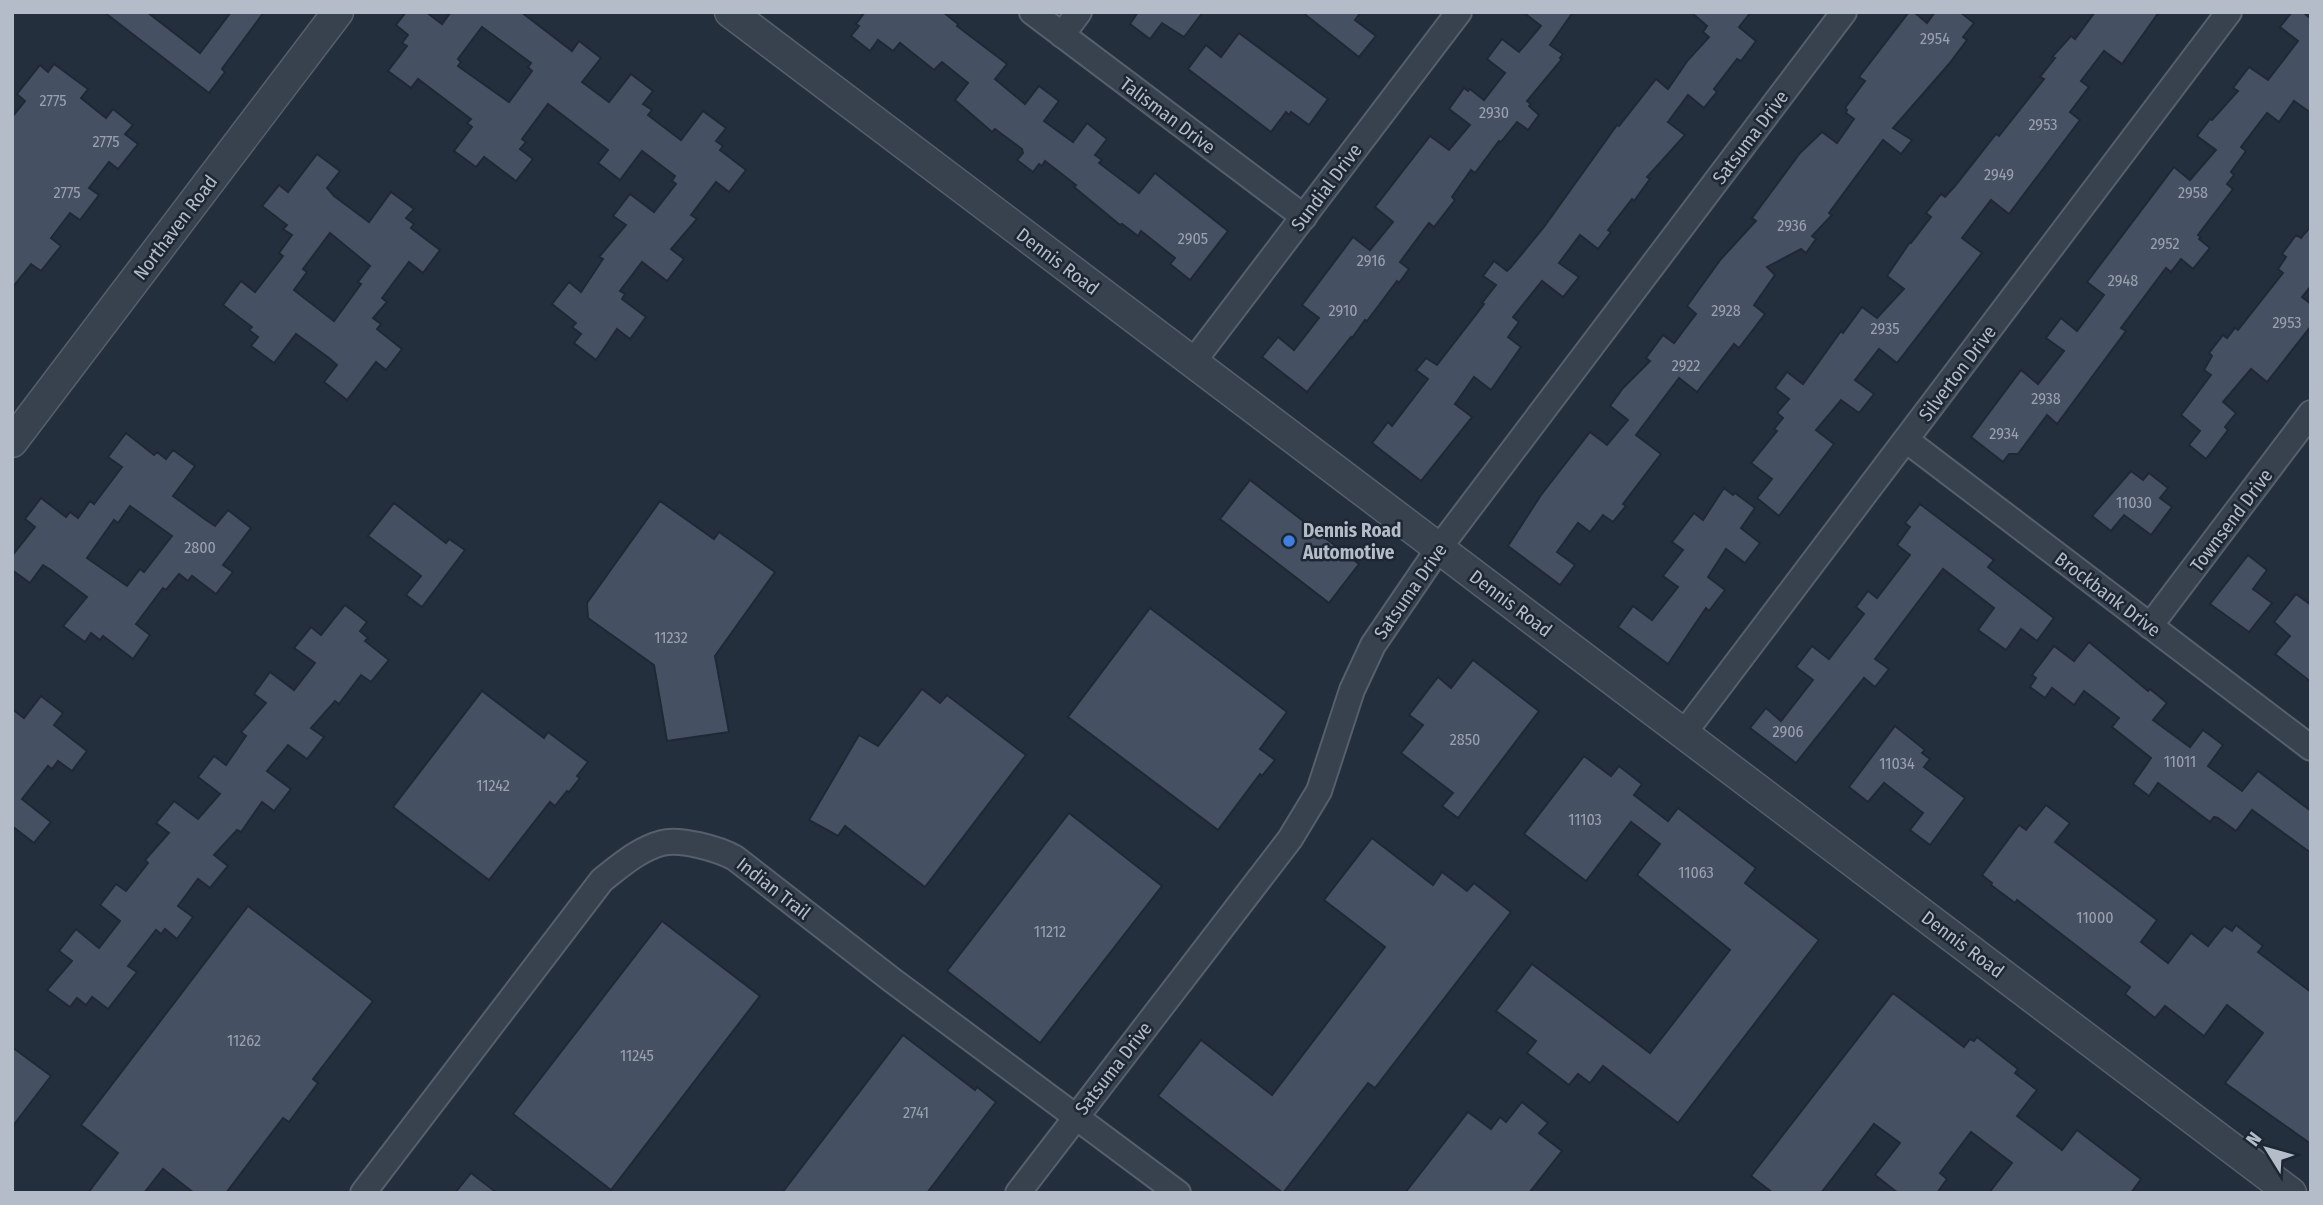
<svg xmlns="http://www.w3.org/2000/svg" width="2323" height="1205" font-family="'Fira Sans Condensed',sans-serif">
<rect width="100%" height="100%" fill="#242f3e"/>
<g fill="#455162" stroke="#1f2835" stroke-width="2" fill-rule="evenodd">
<path d="M104 12H147L200 53 231 12H264L222 69 225 72 209 93Z"/>
<path d="M406 12H426L442 24 451 12H521L572 51 579 41 601 58 582 82 609 102 631 74 653 91 643 104 652 110 648 115 681 140 703 111 726 128 716 141 723 146 720 150 746 170 729 192 716 182 691 215 697 219 671 249 684 259 667 281 642 262 620 291 625 294 622 299 646 317 630 339 617 329 596 360 574 343 581 334 572 327 576 323 552 304 569 282 581 292 603 259 599 257 626 225 613 216 630 194 654 212 676 184 672 181 675 176 642 151 620 180 598 163 608 150 548 104 522 139 526 142 520 149 533 159 516 181 484 157 476 167 454 151 472 127 467 123 471 119 418 79 411 88 388 71 407 46 402 43 408 35 396 25ZM482 27 531 63 528 67 532 71 509 102 458 66 461 62 458 59Z"/>
<path d="M865 12H943L958 24 957 26 1007 64 995 79 1025 104 1039 86 1059 101 1044 121 1073 142 1087 123 1107 139 1095 155 1102 160 1099 163 1139 193 1155 173 1228 231 1190 280 1170 264 1175 258 1141 231 1138 236 1122 224 1120 225 1074 187 1076 185 1045 161 1042 166 1039 164 1033 172 1017 160 1023 153 1022 149 995 129 992 132 955 100 968 83 942 62 934 70 900 43 893 51 878 40 870 51 851 36 859 26 856 24Z"/>
<path d="M1138 12H1203L1184 37 1162 23 1150 39 1130 24Z"/>
<path d="M1302 12H1361L1355 20 1376 36 1359 57Z"/>
<path d="M1523 12H1573L1550 45 1563 54 1560 58 1562 59 1527 101 1531 104 1529 106 1539 115 1528 130 1517 122 1501 142 1499 141 1475 173 1471 170 1452 197 1455 200 1434 227 1429 223 1400 262 1409 269 1399 283 1397 281 1367 321 1365 320 1352 338 1351 337 1307 392 1262 357 1278 337 1294 350 1319 318 1302 305 1353 237 1370 250 1393 222 1375 207 1430 136 1449 150 1470 125 1449 109 1464 88 1468 91 1470 89 1484 100 1505 73 1487 59 1502 39 1519 52 1541 26Z"/>
<path d="M1691 12H1751L1739 27 1756 41 1741 61 1737 59 1714 89 1717 92 1704 108 1688 95 1668 122 1685 135 1647 177 1650 179 1634 201 1632 199 1608 230 1611 232 1598 249 1580 235 1559 263 1579 277 1563 297 1542 281 1513 317 1519 322 1508 337 1521 347 1491 390 1474 377 1455 404 1472 417 1421 481 1372 443 1388 422 1392 426 1428 379 1416 370 1426 358 1437 365 1484 304 1482 303 1496 285 1483 276 1494 261 1507 271 1511 267 1544 227 1617 125 1619 126 1656 79 1668 89 1688 60 1709 37 1703 32 1707 26Z"/>
<path d="M1909 12H1914L1927 23 1935 12H1960L1974 23 1963 37 1967 40 1949 64 1893 128 1912 140 1901 154 1883 140 1829 213 1832 215 1812 236 1816 239 1806 253 1801 249 1767 267 1775 275 1754 305 1765 314 1739 348 1734 344 1697 392 1679 378 1636 435 1661 454 1623 504 1626 506 1613 522 1603 515 1590 532 1578 523 1557 552 1575 565 1560 585 1508 546 1541 495 1590 432 1607 445 1628 420 1610 406 1623 388 1650 361 1646 358 1663 335 1674 343 1696 314 1687 306 1721 259 1756 221 1752 218 1800 153 1822 132 1837 143 1854 119 1846 113 1847 110 1845 108 1865 81 1859 77Z"/>
<path d="M2095 12H2159L2122 64 2104 51 2081 81 2089 87 2070 112 2080 120 2009 214 1991 200 1962 238 1982 253 1897 363 1879 349 1855 380 1874 394 1859 413 1841 400 1816 430 1834 444 1779 516 1757 498 1772 479 1751 463 1777 431 1774 429 1783 418 1777 413 1789 399 1775 388 1787 372 1803 384 1841 331 1843 333 1862 307 1877 318 1904 289 1887 276 1910 242 1911 243 1931 217 1926 213 1941 194 1945 197 1955 186 1996 134 1999 136 2044 79 2040 77 2055 58 2052 57 2071 36 2075 39Z"/>
<path d="M2292 12H2303L2311 19V113L2294 101 2279 122 2267 113 2241 147 2246 151 2231 172 2234 175 2227 184 2233 189 2198 235 2201 237 2199 239 2210 248 2193 269 2181 259 2171 272 2166 268 2121 328 2126 331 2057 424 2047 415 2018 454H2009L2003 462 1971 437 2021 370 2038 384 2064 351 2046 338 2061 318 2077 331 2104 295 2087 282 2174 167 2190 180 2216 150 2197 136 2210 119 2212 120 2238 91 2233 88 2249 67 2268 80 2298 41 2280 27Z"/>
<path d="M1239 33 1328 99 1309 125 1291 112 1289 115 1286 112 1271 132 1188 69 1206 45 1221 57Z"/>
<path d="M54 64 88 89 81 98 106 118 113 109 133 125 125 134 138 144 118 169 109 162 89 188 99 195 80 220 70 213 51 238 61 246 41 271 31 264 12 288V117L25 101 17 94 40 65 48 72Z"/>
<path d="M317 154 340 171 327 188 334 196 369 222 391 192 414 209 406 218 414 224 411 228 440 250 423 273 409 262 382 298 387 302 373 318 381 324 377 329 402 349 386 370 376 362 347 400 324 382 337 365 329 358 296 334 274 363 251 346 258 337 249 330 252 327 223 305 241 281 255 292 283 256 279 253 292 235 283 229 287 225 262 206 279 185 288 192ZM330 233 370 266 358 282 361 284 334 321 294 290 307 272 303 269Z"/>
<path d="M2311 226V286L2302 297 2311 304V326L2267 382 2251 369 2223 402 2236 413 2225 427 2228 430 2206 459 2189 445 2200 431 2181 415 2211 375 2204 370 2212 356 2209 353 2223 335 2227 338 2235 328 2238 330 2283 273 2278 269 2286 257 2282 254 2296 235 2301 238Z"/>
<path d="M126 433 154 455 157 452 166 459 173 450 195 466 173 496 206 520 215 526 228 510 251 528 223 565 233 572 216 594 192 576 188 581 179 574 166 590 163 588 136 624 150 635 133 659 103 636 100 640 91 633 85 642 63 626 87 597 51 570 43 565 30 583 12 570V556L35 527 25 519 41 498 66 517 70 512 78 518 90 501 94 504 122 467 108 457ZM130 506 172 536 144 572 140 569 127 586 87 558 114 520 118 523Z"/>
<path d="M2131 471 2143 480 2149 473 2168 488 2160 498 2172 507 2151 535 2124 515 2111 531 2092 516Z"/>
<path d="M1250 480 1359 564 1329 603 1220 519Z"/>
<path d="M1724 488 1733 495 1735 493 1755 508 1741 528 1760 543 1745 563 1726 549 1708 577 1725 590 1709 611 1706 608 1668 664 1618 627 1633 606 1652 620 1678 587 1663 576 1683 550 1672 542 1694 513 1703 520Z"/>
<path d="M660 501 714 539 719 532 775 572 715 656 729 732 667 741 654 665 588 618 587 603Z"/>
<path d="M394 503 446 543 449 539 465 550 422 607 406 595 421 576 368 536Z"/>
<path d="M1920 504 1994 560 1988 567 2054 618 2037 641 2021 629 2006 650 1978 630 1994 608 1943 569 1875 659 1889 669 1875 687 1864 678 1796 763 1750 728 1766 708 1781 721 1813 680 1796 667 1812 646 1829 659 1864 614 1856 607 1868 591 1877 598 1910 555 1897 545 1910 527 1905 523Z"/>
<path d="M2248 555 2267 570 2253 589 2272 603 2249 632 2210 604Z"/>
<path d="M2296 594 2311 605V682L2275 654 2290 636 2274 622Z"/>
<path d="M345 605 367 622 360 631 368 638 365 641 389 660 371 682 361 675 339 704 335 701 311 728 324 737 307 759 288 745 267 771 291 789 274 811 262 802 241 832 237 830 214 855 228 866 210 888 198 879 178 906 193 917 177 939 165 929 161 934 156 930 128 966 137 972 108 1009 92 997 86 1005 77 998 70 1007 47 990 72 961 59 951 76 929 99 948 120 921 100 905 116 884 126 891 148 863 145 860 169 833 156 823 174 801 198 819 220 794 198 777 214 756 226 765 246 736 241 732 266 703 254 694 270 672 294 690 315 663 294 648 311 627 321 635Z"/>
<path d="M1150 608 1287 712 1260 749 1275 760 1262 776 1260 774 1218 830 1068 717Z"/>
<path d="M2089 642 2148 691 2150 689 2167 703 2153 720 2190 747 2203 730 2223 745 2208 766 2242 791 2258 771 2311 811V853L2252 810 2236 831 2218 818 2214 817 2210 822 2158 783 2149 796 2133 784 2151 758 2112 727 2119 718 2084 691 2074 705 2052 688 2045 698 2030 687 2036 678 2032 675 2054 646 2074 661Z"/>
<path d="M1473 660 1539 711 1458 818 1442 806 1453 793 1401 753 1423 725 1409 715 1438 677 1451 688Z"/>
<path d="M922 689 940 703 947 695 1026 755 925 887 845 826 838 836 809 820 859 735 878 746Z"/>
<path d="M482 691 544 738 548 732 588 762 577 776 580 778 569 792 567 791 555 806 550 802 489 880 393 807Z"/>
<path d="M41 696 63 713 54 725 87 751 72 771 58 761 52 769 48 766 22 799 51 822 34 843 12 826V709L24 718Z"/>
<path d="M1895 726 1925 750 1922 753 1930 759 1924 767 1965 798 1930 845 1910 830 1923 813 1884 783 1868 802 1849 787Z"/>
<path d="M1584 756 1611 776 1619 766 1642 784 1634 795 1668 821 1678 808 1756 868 1745 883 1819 940 1678 1123 1603 1066 1590 1083 1578 1074 1569 1085 1527 1053 1536 1041 1496 1011 1532 964 1650 1053 1730 950 1637 875 1660 844 1631 822 1586 881 1524 834Z"/>
<path d="M2046 805 2070 823 2055 842 2157 920 2141 942 2168 963 2191 933 2208 946 2224 926 2232 931 2236 925 2263 946 2258 952 2311 992V1144L2225 1083 2263 1033 2227 1005 2204 1036 2165 1006 2155 1018 2125 994 2130 987 2017 900 2015 903 1991 885 1992 883 1982 875 2019 825 2026 830Z"/>
<path d="M1069 813 1162 886 1040 1043 947 971Z"/>
<path d="M1372 838 1433 885 1442 872 1467 891 1474 883 1511 912 1375 1088 1368 1083 1283 1193 1158 1096 1201 1040 1272 1095 1385 947 1324 900Z"/>
<path d="M248 906 373 1001 313 1079 318 1083 289 1122 283 1118 226 1193H194L163 1169 144 1193H88L118 1153 81 1125Z"/>
<path d="M662 921 760 996 611 1190 513 1114Z"/>
<path d="M1893 993 1964 1047 1970 1039 1974 1041 1977 1037 2018 1069 2015 1073 2037 1090 2017 1116 2062 1150 2077 1130 2141 1179 2131 1193H1989L2012 1163 1971 1132 1940 1173 1947 1179 1937 1193H1898L1875 1175 1900 1143 1874 1124 1821 1193H1773L1751 1176Z"/>
<path d="M903 1035 975 1090 977 1087 996 1102 927 1193H782Z"/>
<path d="M12 1047 51 1076 12 1127Z"/>
<path d="M1522 1102 1548 1123 1539 1133 1562 1151 1529 1193H1405L1468 1112 1491 1129 1500 1117 1506 1122Z"/>
<path d="M471 1173 497 1193H455Z"/>
</g>
<g fill="none" stroke-linecap="round" stroke-linejoin="round">
<defs>
<g id="minor">
<path d="M1032 12 1304 217"/>
<path d="M1062 35 1079 12"/>
<path d="M1193 362 1459 12"/>
<path d="M1906 440 2311 748"/>
<path d="M2150 626 2311 413"/>
<path d="M1684 733 2229 12"/>
<path d="M363 1193 602 880C620 866 639 849 662 843 680 838 719 849 735 858L892 980 1178 1193"/>
<path d="M1018 1193 1290 839 1319 791 1352 690 1373 645 1439 548 1844 12"/>
</g>
<g id="tertiary">
<path d="M730 12 2291 1193"/>
<path d="M12 442 338 12"/>
</g>
</defs>
<use href="#minor" stroke="#565f6c" stroke-width="28"/>
<use href="#tertiary" stroke="#565f6c" stroke-width="33"/>
<use href="#minor" stroke="#38414e" stroke-width="24"/>
<use href="#tertiary" stroke="#38414e" stroke-width="30"/>
</g>
<circle fill="#3f7fe0" stroke="#1d2633" stroke-width="2.5" cx="1289" cy="541" r="7"/>
<g text-anchor="middle" stroke-width="5" stroke-linejoin="round" paint-order="stroke">
<g font-size="16" fill="#98a1af">
<text x="1935" y="44">2954</text>
<text x="53" y="106">2775</text>
<text x="1494" y="118">2930</text>
<text x="2043" y="130">2953</text>
<text x="106" y="147">2775</text>
<text x="1999" y="180">2949</text>
<text x="67" y="198">2775</text>
<text x="2193" y="198">2958</text>
<text x="1792" y="231">2936</text>
<text x="1193" y="244">2905</text>
<text x="2165" y="249">2952</text>
<text x="1371" y="266">2916</text>
<text x="2123" y="286">2948</text>
<text x="1343" y="316">2910</text>
<text x="1726" y="316">2928</text>
<text x="2287" y="328">2953</text>
<text x="1885" y="334">2935</text>
<text x="1686" y="371">2922</text>
<text x="2046" y="404">2938</text>
<text x="2004" y="439">2934</text>
<text x="2134" y="508">11030</text>
<text x="200" y="553">2800</text>
<text x="671" y="643">11232</text>
<text x="1788" y="737">2906</text>
<text x="1465" y="745">2850</text>
<text x="2180" y="767">11011</text>
<text x="1897" y="769">11034</text>
<text x="493" y="791">11242</text>
<text x="1585" y="825">11103</text>
<text x="1696" y="878">11063</text>
<text x="2095" y="923">11000</text>
<text x="1050" y="937">11212</text>
<text x="244" y="1046">11262</text>
<text x="637" y="1061">11245</text>
<text x="916" y="1118">2741</text>
</g>
<g font-size="19" fill="#b4bcc9" stroke="#1d2633">
<text transform="translate(1168 115) rotate(37)" y="7">Talisman Drive</text>
<text transform="translate(1750 137) rotate(-53)" y="7">Satsuma Drive</text>
<text transform="translate(1326 187) rotate(-53)" y="7">Sundial Drive</text>
<text transform="translate(175 227) rotate(-53)" y="7">Northaven Road</text>
<text transform="translate(1058 261) rotate(37)" y="7">Dennis Road</text>
<text transform="translate(1957 373) rotate(-53)" y="7">Silverton Drive</text>
<text transform="translate(2231 520) rotate(-53)" y="7">Townsend Drive</text>
<text transform="translate(1410 591) rotate(-55)" y="7">Satsuma Drive</text>
<text transform="translate(2108 594) rotate(37)" y="7">Brockbank Drive</text>
<text transform="translate(1511 603) rotate(37)" y="7">Dennis Road</text>
<text transform="translate(774 888) rotate(38)" y="7">Indian Trail</text>
<text transform="translate(1963 944) rotate(37)" y="7">Dennis Road</text>
<text transform="translate(1113 1068) rotate(-52)" y="7">Satsuma Drive</text>
</g>
<g font-size="19" font-weight="bold" fill="#b4bcc9" stroke="#1d2633" text-anchor="start">
<text x="1303" y="537">Dennis Road<tspan x="1303" dy="22">Automotive</tspan></text>
</g>
</g>
<rect width="2323" height="1205" fill="none" stroke="#b4bcc9" stroke-width="28"/>
<g transform="translate(2267 1149) rotate(307)" stroke="#1d2633" stroke-width="5" paint-order="stroke">
<path d="M0-5L12 26L0 18L-12 26Z" fill="#b4bcc9"/>
<text y="-10" font-size="19" font-weight="bold" text-anchor="middle" fill="#b4bcc9">N</text>
</g>
</svg>
